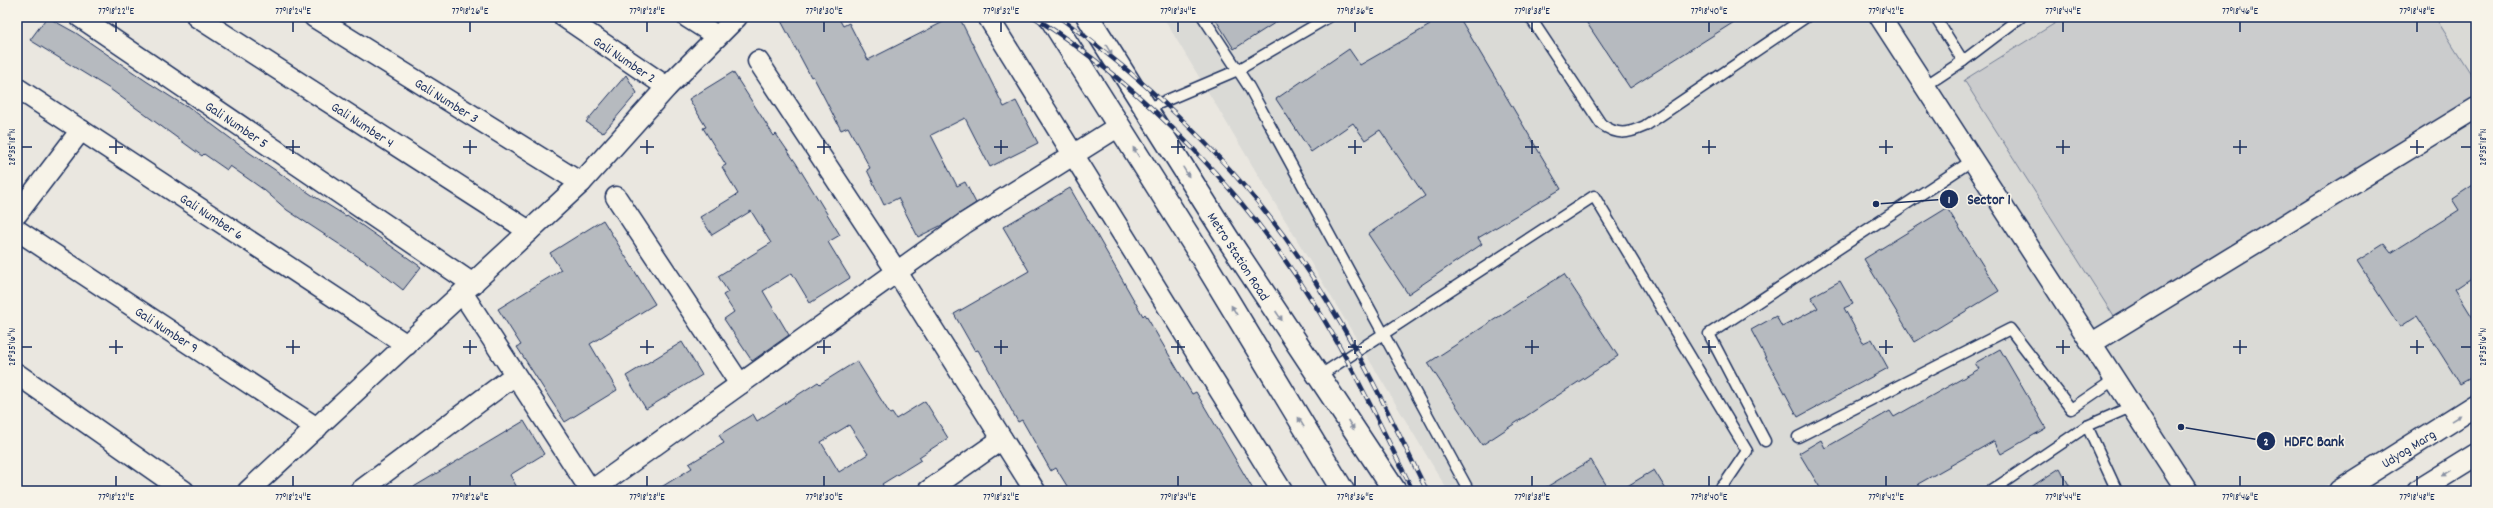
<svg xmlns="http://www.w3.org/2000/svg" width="2493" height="508" font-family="Dekko,sans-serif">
<rect width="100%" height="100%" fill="#eae7e0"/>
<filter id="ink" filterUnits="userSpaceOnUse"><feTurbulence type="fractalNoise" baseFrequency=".025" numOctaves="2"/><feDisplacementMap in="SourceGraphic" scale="8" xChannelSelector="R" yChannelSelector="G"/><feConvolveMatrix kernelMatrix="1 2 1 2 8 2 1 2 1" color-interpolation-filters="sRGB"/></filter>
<g filter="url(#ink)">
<path fill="#dadad6" d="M1163 17H2476V390L2317 491H1448Z"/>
<path fill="#cbcccd" stroke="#737e96" d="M2065 17H2435L2476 82V98L2118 323 1964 80Z"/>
<g fill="#b6babf" stroke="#1b2f5e" fill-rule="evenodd">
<path d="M47 17 76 33 146 81 185 106 186 105 250 153 312 195 346 216 347 215 421 267 403 290 374 267 287 210 264 190 230 166 227 170 204 154 202 156 110 89 30 40Z"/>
<path d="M779 17H838L843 26 849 23 868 60 953 17H959L1004 107 1016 101 1038 143 990 167 965 118 931 135 957 186 965 182 976 203 944 224 918 237 898 198 884 205 867 170 870 168 848 127 841 130 813 76 811 77Z"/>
<path d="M1214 17H1284L1234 49Z"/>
<path d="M1426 17H1459L1561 189 1478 238 1482 244 1408 294 1368 234 1425 196 1380 130 1365 140 1353 123 1311 152 1276 99 1349 49 1360 65 1430 25Z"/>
<path d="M1583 17H1742L1630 88Z"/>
<path d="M733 72 774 136 776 134 796 163 840 235 828 242 850 278 810 303 792 273 763 291 789 335 752 361 724 319 734 312 723 295 728 292 718 276 771 243 751 211 712 235 700 217 738 194 722 167 726 165 703 128 706 127 689 99Z"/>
<path d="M626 75 637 93 603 133 586 122Z"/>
<path d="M2476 183V275L2455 289 2476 323V375L2460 384 2417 316 2400 327 2357 261 2384 244 2391 253 2459 210 2452 199Z"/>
<path d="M1070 188 1143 316 1145 314 1192 394 1196 392 1254 491H1070L1056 468 1051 471 1022 420 1018 422 978 350 975 351 954 314 1029 271 1003 227Z"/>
<path d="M1947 208 1999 291 1915 342 1864 259Z"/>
<path d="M603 220 655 304 590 344 617 390 565 422 517 347 521 345 498 309 561 270 550 253Z"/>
<path d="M1564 274 1618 356 1482 445 1428 363Z"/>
<path d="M1840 281 1853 304 1844 308 1863 343 1872 339 1888 368 1798 417 1751 330 1776 316 1782 327 1818 308 1811 297Z"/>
<path d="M682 342 702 375 646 409 626 376Z"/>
<path d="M2000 349 2046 428 2001 454 1994 441 1918 484 1922 491H1822L1799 453 1821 440 1825 448 1890 411 1894 417 1979 369 1975 363Z"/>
<path d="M857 361 890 414 892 413 896 419 925 401 948 438 919 457 921 460 882 484 887 491H655L692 468 689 464 724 443 719 435 753 414 757 421 818 382 820 384ZM849 425 868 454 839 472 821 442Z"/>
<path d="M524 421 544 454 510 475 519 491H407Z"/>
<path d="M1591 460 1610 491H1540Z"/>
<path d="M2060 468 2072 491H2025Z"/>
<path d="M1654 470 1667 491H1619Z"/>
</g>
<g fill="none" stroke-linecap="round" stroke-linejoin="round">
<defs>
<g id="service">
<path d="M1203 17 1249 87 1469 491"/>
<path d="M1530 17 1601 124C1618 136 1627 134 1645 126L1806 17"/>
<path d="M1935 17 1963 61"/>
<path d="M1925 86 1963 61 2021 17"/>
<path d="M1146 109 1238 70 1329 17"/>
<path d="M1319 376 1594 196 1747 451 1726 482 1718 491"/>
<path d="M2087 426 2117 491"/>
<path d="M1798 437 2010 329 2071 409 2115 379"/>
<path d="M1765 441 1709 334 1973 160"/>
<path d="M1991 491 2087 426 2133 406"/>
</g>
<g id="minor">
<path d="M80 17 473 284"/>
<path d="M197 17 529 231"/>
<path d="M314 17 581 183"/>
<path d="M564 17 667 87"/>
<path d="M687 17 717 36"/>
<path d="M988 17 1282 491"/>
<path d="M1880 17 2187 491"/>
<path d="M758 61 897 272 1035 491"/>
<path d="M17 88 407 345"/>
<path d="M616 197 740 384"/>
<path d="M17 214 81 130"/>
<path d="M17 230 317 428"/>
<path d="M463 294 591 491"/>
<path d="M2092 343 2476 108"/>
<path d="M17 374 184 491"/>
<path d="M248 491 581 183 667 87 737 17"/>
<path d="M360 491 515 375"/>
<path d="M591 491 965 223 1119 126"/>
<path d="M928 491 1002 439"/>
</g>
<g id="tertiary">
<path d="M1050 17 1198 251 1343 491"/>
<path d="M1088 17 1228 239 1395 491"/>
<path d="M2340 491 2476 405"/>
<path d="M2418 491 2476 455"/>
</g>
</defs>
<use href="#service" stroke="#1b2f5e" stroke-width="13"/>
<use href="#minor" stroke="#1b2f5e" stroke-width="23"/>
<use href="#tertiary" stroke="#1b2f5e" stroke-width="25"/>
<use href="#service" stroke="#f7f3e8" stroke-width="10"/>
<use href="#minor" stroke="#f7f3e8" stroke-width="20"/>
<use href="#tertiary" stroke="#f7f3e8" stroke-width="22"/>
<defs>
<g id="rail">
<path d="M1034 17C1149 91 1249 197 1320 313 1355 370 1383 431 1413 491"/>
<path d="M1059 17C1167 95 1263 192 1331 307 1367 366 1396 429 1427 491"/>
</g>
</defs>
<use href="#rail" stroke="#1b2f5e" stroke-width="4.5"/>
<use href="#rail" stroke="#f7f3e8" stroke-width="3" stroke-dasharray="9" stroke-linecap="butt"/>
</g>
<defs><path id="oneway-solid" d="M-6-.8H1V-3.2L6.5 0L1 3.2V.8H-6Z"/></defs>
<g fill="#8991a3">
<use href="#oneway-solid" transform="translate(1109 50) rotate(58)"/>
<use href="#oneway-solid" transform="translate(1136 152) rotate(-122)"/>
<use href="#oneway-solid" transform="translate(1186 172) rotate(58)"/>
<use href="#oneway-solid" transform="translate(1234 310) rotate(-121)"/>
<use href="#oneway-solid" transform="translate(1279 316) rotate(56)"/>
<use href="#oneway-solid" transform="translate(2456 418) rotate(-32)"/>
<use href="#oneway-solid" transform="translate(1301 422) rotate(-121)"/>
<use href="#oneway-solid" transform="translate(1351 425) rotate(56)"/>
<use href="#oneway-solid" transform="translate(2447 473) rotate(148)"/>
</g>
</g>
<path fill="none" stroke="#1b2f5e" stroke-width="1.5" d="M116 22V32M293 22V32M470 22V32M647 22V32M824 22V32M1001 22V32M1178 22V32M1355 22V32M1532 22V32M1709 22V32M1886 22V32M2063 22V32M2240 22V32M2417 22V32M116 140V154M293 140V154M470 140V154M647 140V154M824 140V154M1001 140V154M1178 140V154M1355 140V154M1532 140V154M1709 140V154M1886 140V154M2063 140V154M2240 140V154M2417 140V154M22 147H32M109 147H123M286 147H300M463 147H477M640 147H654M817 147H831M994 147H1008M1171 147H1185M1348 147H1362M1525 147H1539M1702 147H1716M1879 147H1893M2056 147H2070M2233 147H2247M2410 147H2424M2461 147H2471M116 340V354M293 340V354M470 340V354M647 340V354M824 340V354M1001 340V354M1178 340V354M1355 340V354M1532 340V354M1709 340V354M1886 340V354M2063 340V354M2240 340V354M2417 340V354M22 347H32M109 347H123M286 347H300M463 347H477M640 347H654M817 347H831M994 347H1008M1171 347H1185M1348 347H1362M1525 347H1539M1702 347H1716M1879 347H1893M2056 347H2070M2233 347H2247M2410 347H2424M2461 347H2471M116 476V486M293 476V486M470 476V486M647 476V486M824 476V486M1001 476V486M1178 476V486M1355 476V486M1532 476V486M1709 476V486M1886 476V486M2063 476V486M2240 476V486M2417 476V486"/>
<g text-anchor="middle" stroke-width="3" stroke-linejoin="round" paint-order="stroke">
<g font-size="14" fill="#1b2f5e" stroke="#f7f3e8">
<text transform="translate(625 59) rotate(34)" y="5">Gali Number 2</text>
<text transform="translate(447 100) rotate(32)" y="5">Gali Number 3</text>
<text transform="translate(237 124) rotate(34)" y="5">Gali Number 5</text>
<text transform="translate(363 124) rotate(33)" y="5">Gali Number 4</text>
<text transform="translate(212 216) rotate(33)" y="5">Gali Number 6</text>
<text transform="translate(1239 256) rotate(57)" y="5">Metro Station Road</text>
<text transform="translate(167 329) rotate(33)" y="5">Gali Number 9</text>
<text transform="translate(2408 448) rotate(-32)" y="5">Udyog Marg</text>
</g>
</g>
<path fill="none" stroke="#1b2f5e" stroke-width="1.5" d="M1876 204L1949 199M2181 427L2266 441"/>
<g fill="#1b2f5e" stroke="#f7f3e8" stroke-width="1.5">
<circle cx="1876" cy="204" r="4"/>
<circle cx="2181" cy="427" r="4"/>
<circle cx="1949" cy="199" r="10"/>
<circle cx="2266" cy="441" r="10"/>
</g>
<g font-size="12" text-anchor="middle" font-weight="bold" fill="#fff">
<text x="1949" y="203">1</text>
<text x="2266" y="445">2</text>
</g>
<g font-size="15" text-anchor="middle" font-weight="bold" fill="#1b2f5e" stroke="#f7f3e8" stroke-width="3" stroke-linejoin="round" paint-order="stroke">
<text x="1989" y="204">Sector 1</text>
<text x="2314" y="446">HDFC Bank</text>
</g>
<rect width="2493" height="508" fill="none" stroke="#f7f3e8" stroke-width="44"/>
<rect x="22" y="22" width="2449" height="464" fill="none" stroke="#1b2f5e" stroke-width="1.5"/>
<g font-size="10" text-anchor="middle" fill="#1b2f5e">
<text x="116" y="14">77°18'22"E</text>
<text x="293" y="14">77°18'24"E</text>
<text x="470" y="14">77°18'26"E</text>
<text x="647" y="14">77°18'28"E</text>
<text x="824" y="14">77°18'30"E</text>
<text x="1001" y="14">77°18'32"E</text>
<text x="1178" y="14">77°18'34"E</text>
<text x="1355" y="14">77°18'36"E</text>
<text x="1532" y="14">77°18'38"E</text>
<text x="1709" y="14">77°18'40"E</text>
<text x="1886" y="14">77°18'42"E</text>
<text x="2063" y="14">77°18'44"E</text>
<text x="2240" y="14">77°18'46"E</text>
<text x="2417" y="14">77°18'48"E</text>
<text transform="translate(11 147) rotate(-90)" y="4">28°35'18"N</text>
<text transform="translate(2482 147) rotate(-90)" y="4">28°35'18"N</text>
<text transform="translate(11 347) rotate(-90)" y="4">28°35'16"N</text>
<text transform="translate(2482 347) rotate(-90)" y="4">28°35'16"N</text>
<text x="116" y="500">77°18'22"E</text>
<text x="293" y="500">77°18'24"E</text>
<text x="470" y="500">77°18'26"E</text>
<text x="647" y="500">77°18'28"E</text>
<text x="824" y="500">77°18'30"E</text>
<text x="1001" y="500">77°18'32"E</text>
<text x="1178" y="500">77°18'34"E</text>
<text x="1355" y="500">77°18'36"E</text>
<text x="1532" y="500">77°18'38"E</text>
<text x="1709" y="500">77°18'40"E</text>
<text x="1886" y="500">77°18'42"E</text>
<text x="2063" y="500">77°18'44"E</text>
<text x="2240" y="500">77°18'46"E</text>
<text x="2417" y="500">77°18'48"E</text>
</g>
</svg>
